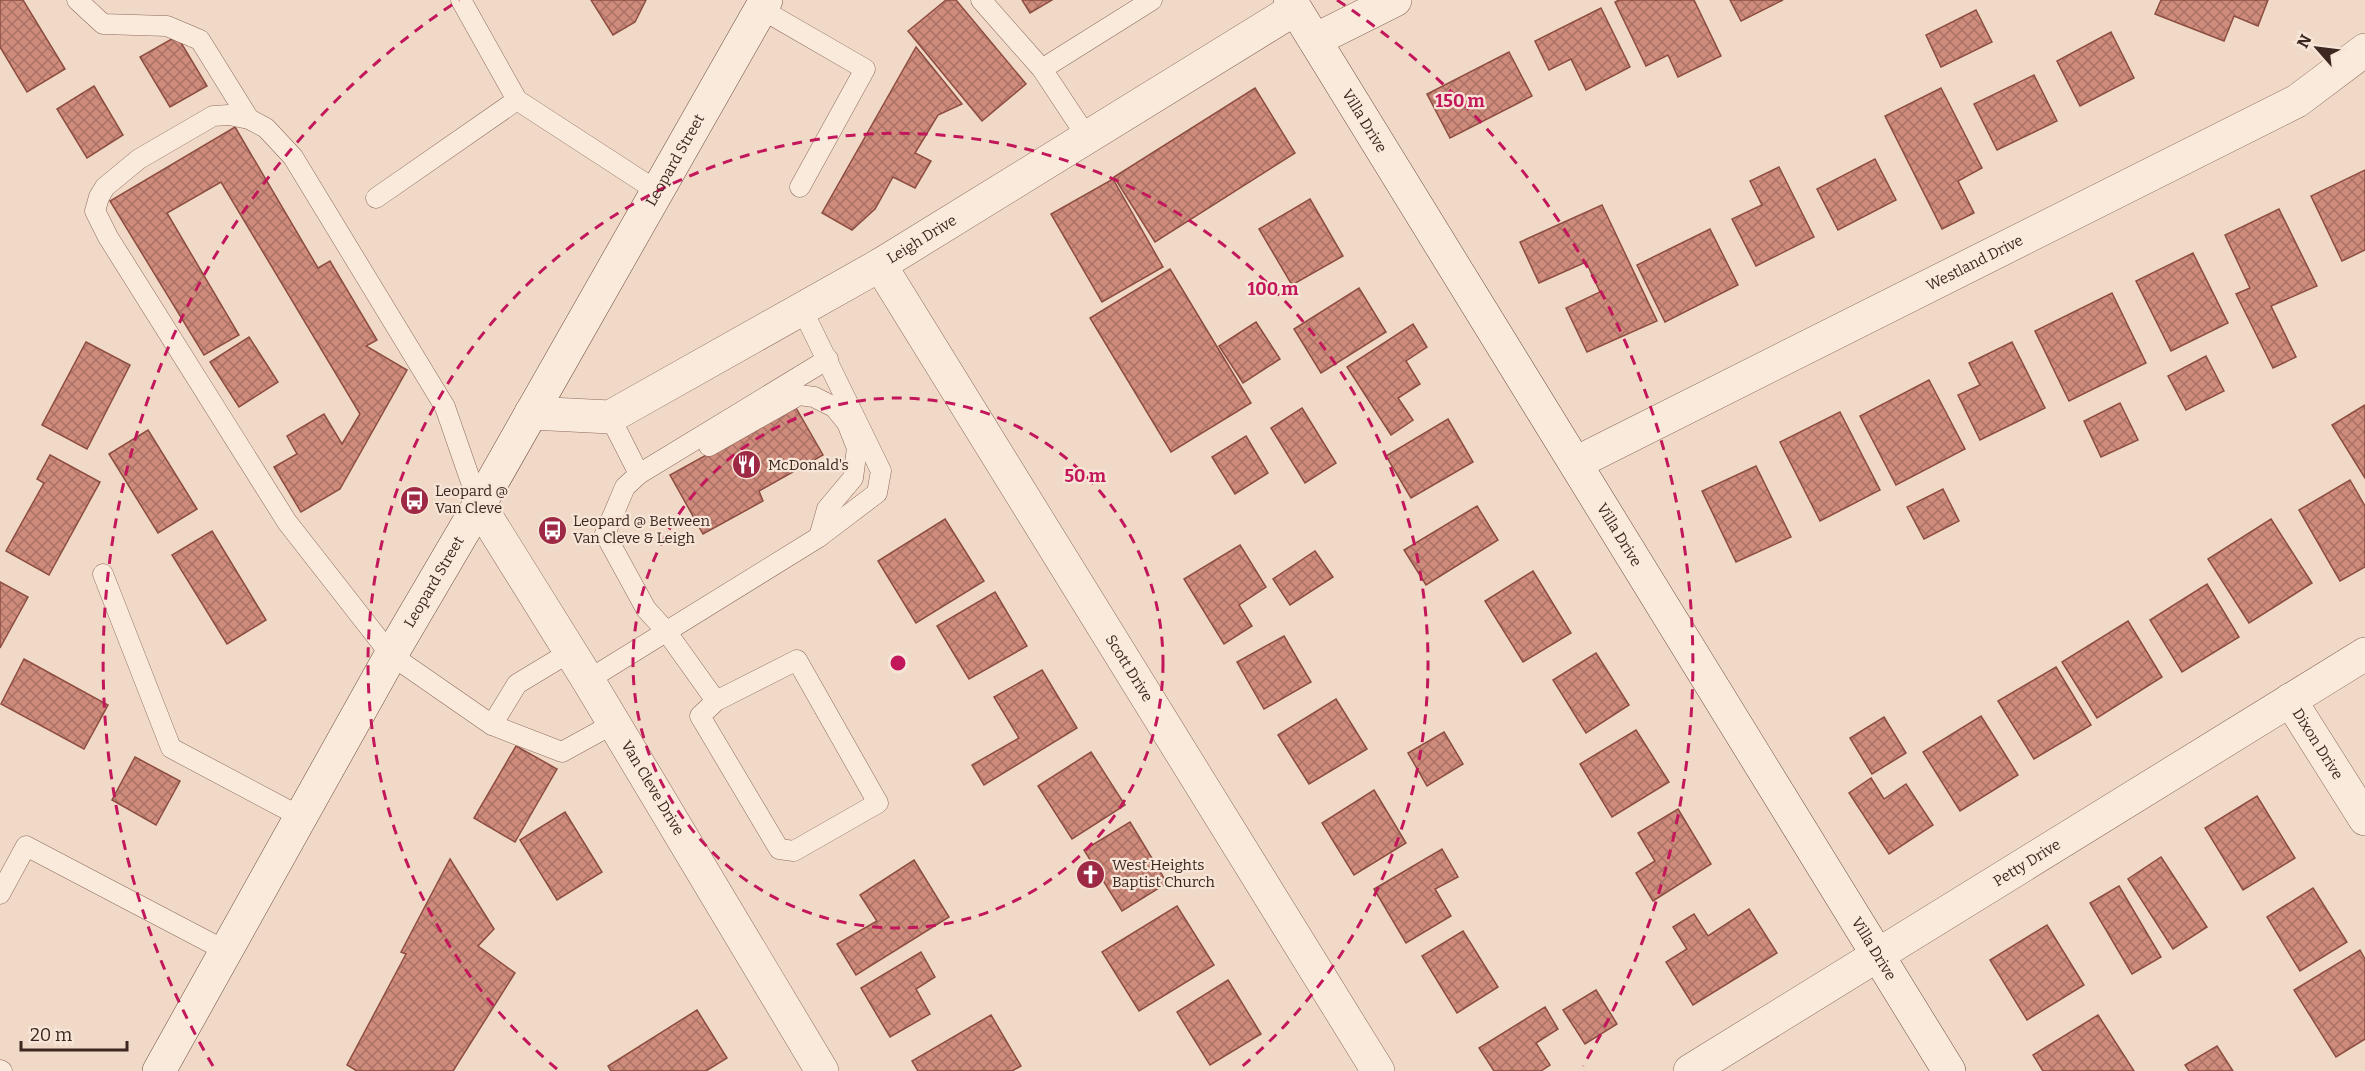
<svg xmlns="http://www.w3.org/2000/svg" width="2365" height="1071" font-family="Bitter,serif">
<defs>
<pattern id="building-cross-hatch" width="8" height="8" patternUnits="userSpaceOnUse" patternTransform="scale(1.5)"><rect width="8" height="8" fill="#cf8b7c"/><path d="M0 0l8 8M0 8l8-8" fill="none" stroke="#a97265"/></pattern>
</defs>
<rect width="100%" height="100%" fill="#f0dac7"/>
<g fill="url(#building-cross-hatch)" stroke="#8d4d40" stroke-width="1.5">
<path d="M0 0H23L65 69 27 92 0 47Z"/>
<path d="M591 0H646L635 22 613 35Z"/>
<path d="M946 0H956L1026 84 982 121 908 31Z"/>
<path d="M1022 0H1052L1030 13Z"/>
<path d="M1619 0H1694L1721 56 1678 77 1668 55 1646 66 1615 2Z"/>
<path d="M1730 0H1783L1741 21Z"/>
<path d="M2161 0H2268L2258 26 2234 16 2224 41 2155 14Z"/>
<path d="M1601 8 1630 67 1586 90 1571 59 1549 70 1535 41Z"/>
<path d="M1976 10 1992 42 1941 67 1926 35Z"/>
<path d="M2111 32 2134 78 2080 106 2057 61Z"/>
<path d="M177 36 207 86 170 107 140 57Z"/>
<path d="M916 47 962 104 938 115 915 153 931 161 915 188 893 177 875 209 852 230 822 213Z"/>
<path d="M1509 52 1532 96 1450 138 1427 94Z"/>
<path d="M2034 75 2057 121 1997 150 1974 104Z"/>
<path d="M94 86 123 135 87 158 57 109Z"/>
<path d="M1255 88 1295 153 1155 242 1114 177Z"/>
<path d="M1941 88 1982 168 1958 181 1974 213 1942 229 1885 116Z"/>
<path d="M235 127 318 268 330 261 377 340 366 346 407 370 340 489 301 512 274 467 297 454 287 436 324 414 342 444 360 414 221 182 167 213 239 335 204 355 110 201Z"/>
<path d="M1875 159 1896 200 1838 230 1817 189Z"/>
<path d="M1779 167 1814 237 1756 266 1732 219 1762 205 1750 181Z"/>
<path d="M2365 170V250L2342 261 2311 196Z"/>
<path d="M1113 179 1163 267 1102 302 1051 214Z"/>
<path d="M1310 199 1343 256 1292 285 1259 229Z"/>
<path d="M1602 205 1657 321 1587 352 1566 308 1600 292 1586 262 1539 283 1520 242Z"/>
<path d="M2279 209 2317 286 2271 306 2296 357 2273 368 2236 294 2250 288 2225 235Z"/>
<path d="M1710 229 1738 285 1665 322 1637 265Z"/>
<path d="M2193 253 2228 323 2171 351 2136 281Z"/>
<path d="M1170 269 1251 403 1171 452 1090 318Z"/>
<path d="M1359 288 1386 332 1321 373 1294 329Z"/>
<path d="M2112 293 2146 363 2069 401 2035 331Z"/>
<path d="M1256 322 1280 359 1243 383 1219 346Z"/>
<path d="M1413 324 1427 347 1406 361 1420 384 1398 398 1413 420 1391 435 1347 367Z"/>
<path d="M249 337 278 382 239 407 210 362Z"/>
<path d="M86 342 130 365 87 449 42 425Z"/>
<path d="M2012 342 2045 408 1980 440 1958 395 1980 385 1969 363Z"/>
<path d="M2206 356 2224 391 2186 410 2168 376Z"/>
<path d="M1929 380 1965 449 1896 485 1860 416Z"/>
<path d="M2120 403 2138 440 2101 457 2084 421Z"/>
<path d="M2365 405V478L2332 425Z"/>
<path d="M795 406 823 455 759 491 763 501 703 534 670 475Z"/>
<path d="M1302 408 1336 463 1305 483 1271 428Z"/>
<path d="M1840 412 1880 490 1820 521 1780 442Z"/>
<path d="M1448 419 1473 462 1411 498 1386 456Z"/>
<path d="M148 430 197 509 158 533 109 454Z"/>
<path d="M1246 436 1268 473 1235 494 1212 457Z"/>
<path d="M50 455 100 482 49 575 6 551 44 483 37 479Z"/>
<path d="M1756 466 1791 537 1736 562 1702 491Z"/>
<path d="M2350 480 2365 506V567L2340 581 2299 510Z"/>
<path d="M1943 489 1959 521 1924 539 1907 507Z"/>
<path d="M1477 506 1498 540 1426 585 1404 550Z"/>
<path d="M945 519 984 581 916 623 878 561Z"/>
<path d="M2271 519 2312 583 2249 623 2208 559Z"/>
<path d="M212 531 266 620 227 644 172 555Z"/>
<path d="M1240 545 1266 587 1239 605 1252 626 1224 644 1184 579Z"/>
<path d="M1315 551 1333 577 1290 605 1273 579Z"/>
<path d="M1533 571 1571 633 1523 662 1485 601Z"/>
<path d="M0 582 28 597 0 648Z"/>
<path d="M2207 584 2239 637 2182 672 2150 620Z"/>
<path d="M995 592 1027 646 969 679 937 626Z"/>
<path d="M2128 621 2162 677 2097 718 2062 662Z"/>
<path d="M1284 636 1311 682 1264 709 1237 662Z"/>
<path d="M1596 653 1629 705 1586 733 1553 680Z"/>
<path d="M24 659 108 705 84 749 1 704Z"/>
<path d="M2056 667 2091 725 2034 759 1998 701Z"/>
<path d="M1042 670 1077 728 984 785 972 765 1019 738 994 697Z"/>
<path d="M1336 699 1367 749 1309 784 1278 735Z"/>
<path d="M1981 716 2018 775 1960 811 1923 752Z"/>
<path d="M1884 717 1906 753 1872 774 1850 738Z"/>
<path d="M1636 730 1669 782 1612 817 1580 764Z"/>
<path d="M1444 732 1463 764 1427 786 1408 753Z"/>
<path d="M516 746 557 769 515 842 474 818Z"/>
<path d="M1091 752 1125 805 1072 839 1038 786Z"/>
<path d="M135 757 180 781 156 825 112 800Z"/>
<path d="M1871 778 1884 799 1906 784 1933 825 1889 854 1849 793Z"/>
<path d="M1374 790 1406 843 1354 875 1322 823Z"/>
<path d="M2257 796 2295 858 2243 890 2205 828Z"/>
<path d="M1678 809 1711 864 1653 901 1636 873 1655 861 1638 833Z"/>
<path d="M565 812 602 872 557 900 520 840Z"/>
<path d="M1130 822 1167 883 1122 911 1084 850Z"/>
<path d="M1442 849 1458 877 1435 889 1451 916 1406 943 1374 889Z"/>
<path d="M2161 857 2207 927 2173 949 2128 879Z"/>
<path d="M450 859 494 929 478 946 515 973 453 1071H357L347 1065 406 954 401 952Z"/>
<path d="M914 860 949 917 856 975 837 944 877 921 860 895Z"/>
<path d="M2119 886 2161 957 2132 974 2090 903Z"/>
<path d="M2313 888 2347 942 2300 971 2267 917Z"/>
<path d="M1177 906 1214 965 1139 1011 1102 952Z"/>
<path d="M1749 909 1777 953 1693 1005 1666 962 1687 949 1673 927 1694 914 1708 936Z"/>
<path d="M2047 925 2084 985 2027 1020 1990 960Z"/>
<path d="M1463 931 1498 987 1457 1013 1422 956Z"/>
<path d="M2360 950 2365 959V1039L2336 1057 2294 990Z"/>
<path d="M921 952 935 977 916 989 930 1014 890 1037 861 988Z"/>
<path d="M1228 980 1261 1034 1210 1065 1177 1012Z"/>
<path d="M1596 990 1617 1024 1585 1044 1563 1010Z"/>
<path d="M1545 1007 1558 1029 1536 1043 1550 1065 1541 1071H1494L1479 1048Z"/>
<path d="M697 1010 727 1058 706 1071H611L608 1066Z"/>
<path d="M991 1015 1021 1066 1012 1071H918L912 1061Z"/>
<path d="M2098 1015 2134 1071H2043L2033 1055Z"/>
<path d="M2217 1046 2233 1071H2189L2185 1065Z"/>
</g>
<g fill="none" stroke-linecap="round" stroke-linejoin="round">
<defs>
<g id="lane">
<path d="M77 0 103 24 167 26 200 40 249 119"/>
<path d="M461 0 517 100 657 191"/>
<path d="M981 0 1042 69 1087 137"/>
<path d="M761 9 865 69 800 187"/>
<path d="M1042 69 1152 0"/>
<path d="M376 198 517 100"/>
<path d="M610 417 639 474"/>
<path d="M709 446 799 395 814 397 834 407 847 423 857 448 853 478 827 509 819 537"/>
<path d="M479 505 445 407 293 157 266 128 249 119 229 115 213 116 139 159 105 187 99 197 95 211 108 237 287 522 391 655 492 725 517 684 570 652"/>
<path d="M103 574 171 748 301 817"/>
<path d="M588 680 819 537 877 493 881 471 802 309"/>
<path d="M716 701 797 660 878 803 794 851 779 849 700 716 716 701 666 631 646 609 605 534 625 487 639 474 828 359"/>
<path d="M492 725 562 752 613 724"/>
<path d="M0 894 26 846 226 951"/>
<path d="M0 1070 2 1071"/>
</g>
<g id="street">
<path d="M1315 40 1395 0"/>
<path id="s1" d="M880 265 1378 1071"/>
<path id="s2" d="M531 413 610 417 880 265 1295 9"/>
<path id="s3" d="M1576 463 2297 101 2365 50"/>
<path id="s4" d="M479 505 588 680 822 1071"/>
<path id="s5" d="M2290 700 2365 819"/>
<path id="s6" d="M1690 1071 2365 654"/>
</g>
<g id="secondary">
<path id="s7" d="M1290 0 1949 1071"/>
<path id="s8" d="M159 1071 391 655 479 505 766 0"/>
</g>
</defs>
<use href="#lane" stroke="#8d6a5b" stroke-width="21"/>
<use href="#street" stroke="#8d6a5b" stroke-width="34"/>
<use href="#secondary" stroke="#6f4b3e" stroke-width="34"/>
<use href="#lane" stroke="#faeadb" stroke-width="20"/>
<use href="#street" stroke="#faeadb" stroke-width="33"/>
<use href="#secondary" stroke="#faeadb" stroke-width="33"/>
</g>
<g fill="none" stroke="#c2185b" stroke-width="3" stroke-dasharray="10 8">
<circle cx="898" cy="663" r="265"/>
<path d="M557 1069A530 530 0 1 1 1239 1069"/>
<path d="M213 1066A795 795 0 0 1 459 0M1337 0A795 795 0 0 1 1583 1066"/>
</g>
<defs>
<symbol id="restaurant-disc" viewBox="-11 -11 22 22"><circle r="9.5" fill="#9e2945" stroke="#f7e6d7"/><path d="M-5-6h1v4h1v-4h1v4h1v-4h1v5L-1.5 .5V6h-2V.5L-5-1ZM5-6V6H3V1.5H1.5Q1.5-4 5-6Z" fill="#fff"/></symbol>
<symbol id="bus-disc" viewBox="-11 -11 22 22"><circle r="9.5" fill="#9e2945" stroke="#f7e6d7"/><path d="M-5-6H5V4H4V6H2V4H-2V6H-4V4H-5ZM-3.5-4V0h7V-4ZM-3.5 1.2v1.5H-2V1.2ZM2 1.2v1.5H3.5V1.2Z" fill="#fff"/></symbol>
<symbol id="church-disc" viewBox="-11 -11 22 22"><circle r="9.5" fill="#9e2945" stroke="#f7e6d7"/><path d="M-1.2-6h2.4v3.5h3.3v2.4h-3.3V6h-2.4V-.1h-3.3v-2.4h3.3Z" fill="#fff"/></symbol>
</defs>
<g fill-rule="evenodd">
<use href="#restaurant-disc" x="730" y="448" width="33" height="33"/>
<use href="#bus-disc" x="398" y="484" width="33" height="33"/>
<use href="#bus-disc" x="536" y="514" width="33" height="33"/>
<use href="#church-disc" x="1074" y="858" width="33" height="33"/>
</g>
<g text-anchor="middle" stroke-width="4.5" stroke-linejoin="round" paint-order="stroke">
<g font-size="15" fill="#3d2720" stroke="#f7e6d7">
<text dy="5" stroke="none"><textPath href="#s7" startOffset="142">Villa Drive</textPath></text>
<text dy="5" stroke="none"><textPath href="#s8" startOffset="1047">Leopard Street</textPath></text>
<text dy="5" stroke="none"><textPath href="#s2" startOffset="438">Leigh Drive</textPath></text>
<text dy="5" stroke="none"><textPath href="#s3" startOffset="446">Westland Drive</textPath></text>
<text dy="5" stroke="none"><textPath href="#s7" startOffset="628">Villa Drive</textPath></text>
<text dy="5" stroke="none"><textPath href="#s8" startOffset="561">Leopard Street</textPath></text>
<text dy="5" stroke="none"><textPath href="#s1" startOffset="474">Scott Drive</textPath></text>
<text dy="5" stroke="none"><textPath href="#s5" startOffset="52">Dixon Drive</textPath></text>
<text dy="5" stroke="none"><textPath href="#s4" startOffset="332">Van Cleve Drive</textPath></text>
<text dy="5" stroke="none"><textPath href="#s6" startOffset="396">Petty Drive</textPath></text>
<text dy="5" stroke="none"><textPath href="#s7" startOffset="1114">Villa Drive</textPath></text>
</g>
<g font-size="15" fill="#3d2720" stroke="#f7e6d7" text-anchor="start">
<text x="768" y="470">McDonald's</text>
<text x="435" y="496">Leopard @<tspan x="435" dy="17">Van Cleve</tspan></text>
<text x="573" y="526">Leopard @ Between<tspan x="573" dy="17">Van Cleve &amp; Leigh</tspan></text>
<text x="1112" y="870">West Heights<tspan x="1112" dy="17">Baptist Church</tspan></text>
</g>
</g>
<circle cx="898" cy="663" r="9" fill="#c2185b" stroke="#f7e6d7" stroke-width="3"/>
<g font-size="18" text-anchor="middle" font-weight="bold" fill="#c2185b" stroke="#f7e6d7" stroke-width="4.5" stroke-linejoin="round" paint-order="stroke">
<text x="1460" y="107">150 m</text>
<text x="1273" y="295">100 m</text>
<text x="1085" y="482">50 m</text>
</g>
<g transform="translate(2317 48) rotate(298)" stroke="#f7e6d7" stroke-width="4.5" paint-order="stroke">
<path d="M0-4.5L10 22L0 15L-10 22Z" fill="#3d2720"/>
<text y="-9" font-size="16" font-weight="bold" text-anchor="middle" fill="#3d2720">N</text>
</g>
<path d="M21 1041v9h106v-9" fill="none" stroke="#3d2720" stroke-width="3"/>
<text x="30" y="1041" font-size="18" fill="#3d2720" stroke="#f7e6d7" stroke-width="4.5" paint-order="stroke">20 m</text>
</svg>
